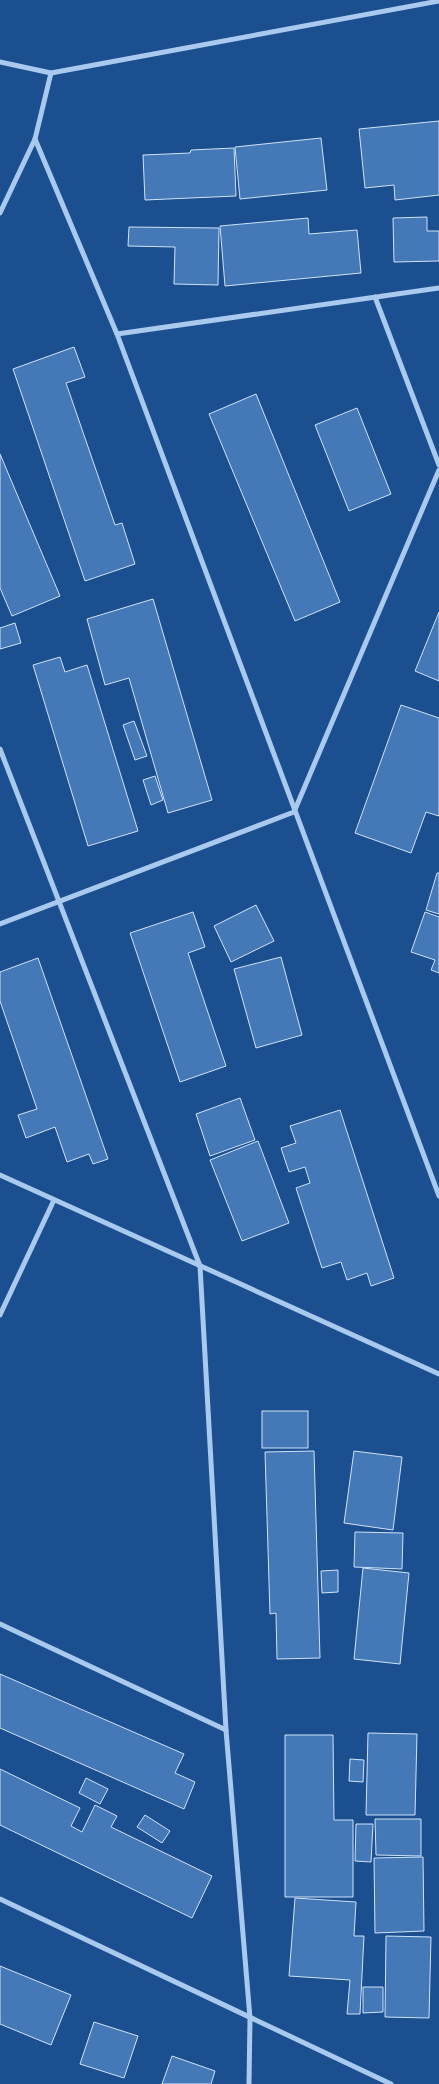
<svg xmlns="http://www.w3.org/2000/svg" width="439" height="2084" font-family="'Source Sans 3',sans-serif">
<rect width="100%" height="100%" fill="#1b4f8f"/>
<g fill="#4478b7" stroke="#cfe3fa">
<path d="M439 121V195L395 200 394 185 365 188 359 129Z"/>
<path d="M321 138 327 190 240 199 235 147Z"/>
<path d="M234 148 236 196 145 200 143 155 190 153 191 150Z"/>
<path d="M427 217V231H439V261L394 262 393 218Z"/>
<path d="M308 218 309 234 357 230 361 273 225 286 220 226Z"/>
<path d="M129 227 219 228 218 285 174 284 175 247 128 246Z"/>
<path d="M74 347 85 377 66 383 115 525 122 523 135 564 85 581 13 369Z"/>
<path d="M256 394 340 602 295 621 209 414Z"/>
<path d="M357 408 391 494 349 511 315 425Z"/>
<path d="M0 454 60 596 12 616 0 588Z"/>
<path d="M153 599 212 800 168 813 129 678 105 685 87 619Z"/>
<path d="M439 612V681L415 671Z"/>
<path d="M15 623 21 643 0 649V628Z"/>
<path d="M60 657 65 672 87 665 138 831 88 846 33 665Z"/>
<path d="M401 705 439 718V816L426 812 411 853 355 833Z"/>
<path d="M134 721 147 756 135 760 123 725Z"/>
<path d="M155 776 163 800 151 805 143 780Z"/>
<path d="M437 873H439V914L426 910Z"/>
<path d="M256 905 274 941 231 962 214 926Z"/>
<path d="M193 912 205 947 188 953 226 1066 180 1082 130 933Z"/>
<path d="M425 912 439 917V973L431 970 435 960 411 952Z"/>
<path d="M281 957 302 1035 256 1048 234 969Z"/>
<path d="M38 958 108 1159 93 1164 89 1154 67 1162 55 1127 26 1138 18 1115 37 1109 0 1001V972Z"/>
<path d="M240 1098 255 1140 210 1156 196 1114Z"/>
<path d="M340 1110 394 1278 371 1286 367 1273 347 1280 341 1262 322 1268 296 1188 310 1183 305 1167 289 1172 281 1148 296 1143 290 1126Z"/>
<path d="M258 1141 289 1223 242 1241 210 1160Z"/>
<rect x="262" y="1411" width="46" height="37"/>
<path d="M314 1451 320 1658 277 1659 276 1613 270 1614 265 1452Z"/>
<path d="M354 1451 402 1457 393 1530 344 1523Z"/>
<path d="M355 1532 403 1533 402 1569 354 1567Z"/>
<path d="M363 1568 409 1573 400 1664 354 1659Z"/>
<path d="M338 1570V1592L322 1593 321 1571Z"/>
<path d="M0 1674 184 1754 175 1773 195 1782 184 1809 0 1728Z"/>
<path d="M368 1733 417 1734 415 1815H366Z"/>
<path d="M285 1735H333L334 1820H353V1897H285Z"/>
<path d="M350 1759 364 1760 363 1782 349 1781Z"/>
<path d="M0 1769 80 1808 71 1826 82 1832 95 1805 117 1816 111 1827 212 1876 192 1918 0 1825Z"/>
<path d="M86 1778 108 1789 100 1804 79 1793Z"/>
<path d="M145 1815 170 1831 162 1843 137 1827Z"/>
<path d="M375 1819H421V1856L376 1855Z"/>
<path d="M356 1824H373L371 1862 355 1861Z"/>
<path d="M423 1857 424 1931 375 1933 374 1858Z"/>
<path d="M295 1898 356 1902 354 1936H364L360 2014H347L350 1980 289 1976Z"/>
<path d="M386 1936 431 1937 429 2018 385 2017Z"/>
<path d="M0 1966 71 1995 51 2045 0 2024Z"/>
<path d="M363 1987H383V2012L363 2013Z"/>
<path d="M94 2022 138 2036 124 2078 80 2064Z"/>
<path d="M172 2056 215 2071 211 2084H162Z"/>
</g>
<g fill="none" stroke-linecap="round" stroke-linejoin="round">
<g stroke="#a9c9ee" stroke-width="5">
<path d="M0 62 51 73 439 1"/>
<path d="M35 139 117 334 439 1196"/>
<path d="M0 213 35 139 51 73"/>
<path d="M375 297 439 465"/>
<path d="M117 334 439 288"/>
<path d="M0 749 200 1266 226 1730 250 2018 249 2084"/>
<path d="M0 924 294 812 439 470"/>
<path d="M0 1175 439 1374"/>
<path d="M0 1315 54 1200"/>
<path d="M0 1624 226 1730"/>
<path d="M0 1899 391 2084"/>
</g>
</g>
</svg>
